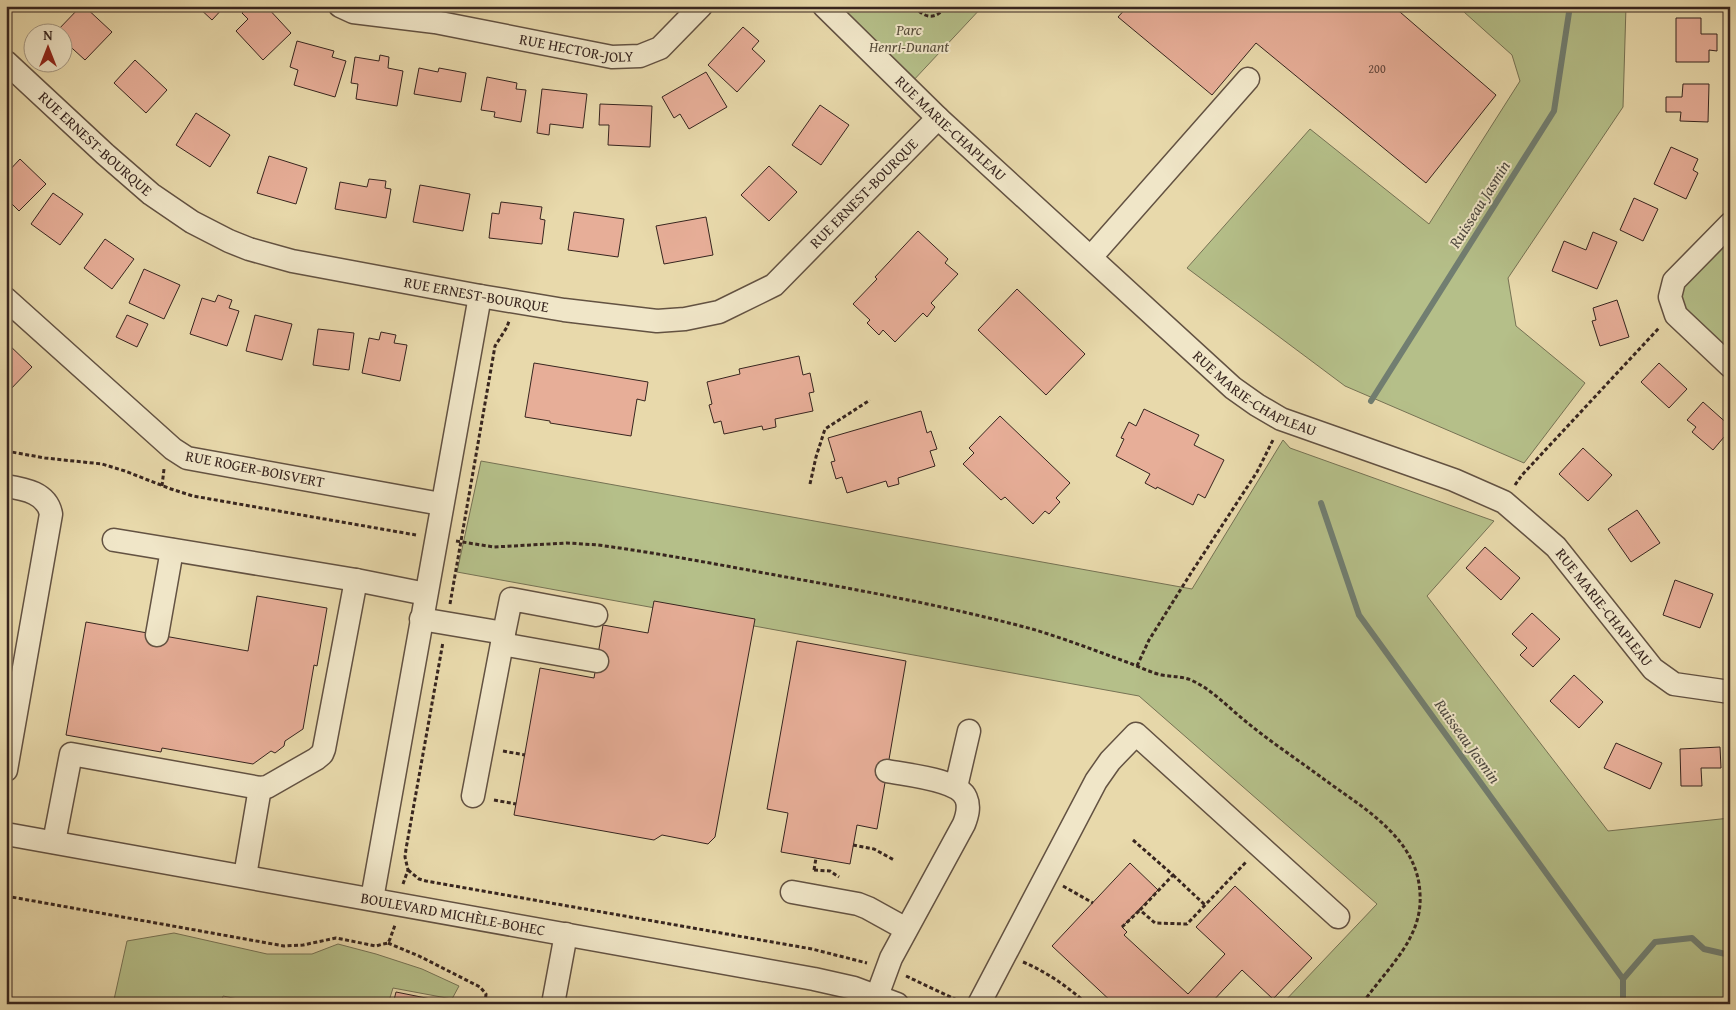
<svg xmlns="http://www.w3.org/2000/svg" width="1736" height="1010" font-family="'Gentium Book Plus',serif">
<rect width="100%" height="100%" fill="#e8d9ab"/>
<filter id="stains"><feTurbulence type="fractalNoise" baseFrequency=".004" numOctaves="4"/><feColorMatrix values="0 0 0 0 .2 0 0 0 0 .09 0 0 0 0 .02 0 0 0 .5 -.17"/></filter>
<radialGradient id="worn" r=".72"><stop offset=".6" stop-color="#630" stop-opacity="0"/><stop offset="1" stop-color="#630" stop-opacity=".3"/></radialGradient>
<g fill="#b5bf89" stroke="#767254">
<path d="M830 6H983L911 83Z"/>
<path d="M1460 6H1626L1623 107 1508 278 1516 326 1585 383 1524 463 1345 386 1187 268 1310 129 1429 224 1520 81 1512 55 1464 12Z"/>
<path d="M1730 224V366L1676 315 1674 281Z"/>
<path d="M1283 440 1290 448 1494 521 1427 596 1608 831 1730 818V1004H1282L1377 904 1139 696 457 572 481 461 1192 589Z"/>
<path d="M174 933 267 954H312L338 944 376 954 422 969 459 986 452 999 393 988 388 1004H262L223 996 221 1004H113L127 941Z"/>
</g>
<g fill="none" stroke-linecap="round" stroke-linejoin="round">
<g stroke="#717e71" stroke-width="6">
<path d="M1371 401 1554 111 1570 6"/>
<path d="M1321 503 1359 615 1623 979"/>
<path d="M1623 1004V979L1655 942 1692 938 1704 949 1730 955"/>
</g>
</g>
<g fill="#e7ae98" stroke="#37251f">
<path d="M81 6H84L112 32 85 60 62 39V32H56Z"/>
<path d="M197 6H225L212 20Z"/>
<path d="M249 6H266L291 33 263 60 236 31 248 19 242 13Z"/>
<path d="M1128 6H1393L1496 95 1426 183 1256 43 1212 95 1118 17Z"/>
<path d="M1676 18H1701V34H1717V51L1709 50V62H1676Z"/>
<path d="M743 27 759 41 752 49 765 61 737 92 708 65Z"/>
<path d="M297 41 334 51 332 57 346 61 335 97 294 85 298 70 290 67Z"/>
<path d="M380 55 389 57 388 68 403 71 397 106 356 99 358 84 351 83 355 57 379 61Z"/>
<path d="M135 60 167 90 146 113 114 83Z"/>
<path d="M419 68 438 72 439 68 466 73 461 102 414 94Z"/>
<path d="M706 72 727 107 689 129 680 114 674 118 662 97Z"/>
<path d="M487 77 517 83 516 89 526 90 521 122 494 117 495 112 481 110Z"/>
<path d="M1683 84H1709L1708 122 1680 121 1681 112H1666V97H1682Z"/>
<path d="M542 89 587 94 583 128 550 124 549 135 537 133Z"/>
<path d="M600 104 652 106 650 147 608 145 609 125H599Z"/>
<path d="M820 105 849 125 821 165 792 145Z"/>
<path d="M196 113 230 135 210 167 176 145Z"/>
<path d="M1671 147 1698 159 1693 170 1698 173 1686 199 1654 184Z"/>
<path d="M269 156 307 168 296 204 257 193Z"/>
<path d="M20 159 46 184 19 211 6 198V174Z"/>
<path d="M769 166 797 192 769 221 741 195Z"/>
<path d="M369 179 386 181 385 188 391 189 386 218 335 209 340 182 367 187Z"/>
<path d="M420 185 470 194 463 231 413 222Z"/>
<path d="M53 193 83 214 60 245 31 224Z"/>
<path d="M1634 198 1658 209 1643 241 1620 230Z"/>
<path d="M501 202 542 207 540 219 545 220 542 244 489 238 492 213 499 214Z"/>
<path d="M574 212 624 219 618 257 568 250Z"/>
<path d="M706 217 713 255 664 264 656 226Z"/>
<path d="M918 231 948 259 945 263 958 274 931 303 935 307 927 317 923 313 895 342 883 330 879 335 867 323 870 320 853 304 877 279 875 277Z"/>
<path d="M1593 232 1617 242 1597 289 1552 271 1564 241 1586 250Z"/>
<path d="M105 239 134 259 112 289 84 268Z"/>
<path d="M144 269 180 285 164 319 129 303Z"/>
<path d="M1017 289 1085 354 1046 395 978 330Z"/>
<path d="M218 295 232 300 229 308 239 311 227 346 190 334 202 298 215 302Z"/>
<path d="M1617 300 1629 337 1600 346 1592 321 1596 320 1593 308Z"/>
<path d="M127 315 148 324 137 347 116 337Z"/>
<path d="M255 315 292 324 282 360 246 351Z"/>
<path d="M318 329 354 333 349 370 313 365Z"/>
<path d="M381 332 396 335 394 343 407 345 400 381 362 373 369 338 379 340Z"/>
<path d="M6 342 32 367 7 393 6 392Z"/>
<path d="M799 356 803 375 810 373 814 392 809 393 813 411 775 419 776 427 763 430 762 426 724 434 721 421 714 423 709 405 712 404 707 382 740 374 739 369Z"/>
<path d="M534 363 648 382 645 401 637 399 631 436 550 423V421L525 417Z"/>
<path d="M1659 363 1687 389 1669 408 1641 382Z"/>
<path d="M1703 402 1730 426V430L1713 450 1692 432 1696 427 1687 420Z"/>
<path d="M1144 409 1199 435 1194 445 1224 460 1205 498 1198 494 1193 505 1157 487 1156 489 1145 483 1150 474 1116 456 1124 439 1121 438 1129 422 1136 426Z"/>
<path d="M921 411 927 433 931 431 937 449 930 451 935 466 898 478 899 484 888 487 886 481 847 493 842 477 836 479 831 462 835 461 828 438Z"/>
<path d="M1000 416 1070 483 1056 498 1060 502 1049 514 1045 511 1033 524 1005 497 1001 500 963 464 974 453 969 448Z"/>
<path d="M1583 448 1612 475 1588 501 1559 474Z"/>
<path d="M1637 510 1660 543 1631 562 1608 529Z"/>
<path d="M1485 547 1520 578 1501 600 1466 568Z"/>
<path d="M1675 580 1713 594 1700 628 1663 615Z"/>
<path d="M257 596 327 608 317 666 314 665 303 729 285 741 284 746 275 753 271 751 253 764 162 748 161 752 66 735 86 622 248 651Z"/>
<path d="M654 601 755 619 715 837 708 844 662 835 654 840 514 815 540 668 594 678 603 625 648 633Z"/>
<path d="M1532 613 1560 639 1533 667 1520 655 1527 648 1512 634Z"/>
<path d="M797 641 906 661 877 829 857 825 850 864 781 852 788 813 767 809Z"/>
<path d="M1574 675 1603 702 1579 728 1550 701Z"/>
<path d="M1616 743 1662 763 1650 789 1604 768Z"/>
<path d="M1720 747 1721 768H1701L1702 786H1681L1680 749Z"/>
<path d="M1130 863 1158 890 1122 927 1127 932 1124 935 1188 994 1225 954 1196 927 1235 886 1312 958 1273 999 1242 970 1210 1004H1114L1052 946Z"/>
<path d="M396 992 441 1001 442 1004H393Z"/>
</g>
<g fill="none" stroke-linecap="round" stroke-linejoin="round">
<defs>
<g id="minor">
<path id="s1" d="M340 6 353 12 435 22 612 57 640 56 660 48 701 6"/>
<path id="s2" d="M824 6 938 118 1233 388 1257 405 1281 419 1454 480 1504 502 1556 547 1653 669 1674 684 1730 692"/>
<path id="s3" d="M6 62 105 154 151 194 192 222 229 241 249 249 292 261 480 296 564 310 657 321 685 319 719 312 774 285 938 118"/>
<path d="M1730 224 1674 281 1670 297 1676 315 1730 366"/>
<path d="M1091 257 1248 79"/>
<path d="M6 299 173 449 187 458 441 504"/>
<path d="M6 486C25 489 47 493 51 514L6 770"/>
<path d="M114 540 356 580"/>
<path d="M421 619 504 633 473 796"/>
<path d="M504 633 511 599 596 615"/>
<path d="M157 635 172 550"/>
<path d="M502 644 597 661"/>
<path d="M956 787 969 731"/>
<path id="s4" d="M6 834 814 979 854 988 897 1004"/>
<path d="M54 842 71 754 260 788 267 787 316 759 322 754 324 749 356 580 426 594"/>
<path d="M245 876 260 788"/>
<path d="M792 892 858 904 868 908 906 929"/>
<path d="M372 899 480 296"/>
<path d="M877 996 891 958 964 824C967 816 970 807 966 798 958 779 906 775 887 771"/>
<path d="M553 1004 566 934"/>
<path d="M979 1004 1096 781 1110 761 1136 734 1338 917"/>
</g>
</defs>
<use href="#minor" stroke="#635242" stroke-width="25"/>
<g stroke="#37251f" stroke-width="3" stroke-dasharray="4 2.5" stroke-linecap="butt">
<path d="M915 6C923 19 938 20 945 6"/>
<path d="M6 451 45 458 102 464 125 471 171 489 193 496 416 535"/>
<path d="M810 484 816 457 825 429 870 400"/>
<path d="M1515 485 1522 475 1659 328"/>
<path d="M162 486 164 469"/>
<path d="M456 541 494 547 567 543 598 545C665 554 731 567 797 579 876 593 954 608 1032 629 1066 639 1099 652 1132 664 1142 668 1152 673 1162 675 1173 677 1183 676 1193 681 1212 690 1227 706 1244 720 1268 740 1295 758 1321 777 1361 807 1418 837 1420 894 1423 939 1386 969 1362 1004"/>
<path d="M450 604 495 346 507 327 509 321"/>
<path d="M1137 666 1149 640 1191 573 1257 472 1274 438"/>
<path d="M503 751 525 755"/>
<path d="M494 800 516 804"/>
<path d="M1133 840 1173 875 1140 910 1155 923 1187 924 1247 861"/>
<path d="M853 845 874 849 894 860"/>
<path d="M408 870 419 879 426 881 812 949 867 963"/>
<path d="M814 870 830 871 839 877"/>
<path d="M814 870 816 858"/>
<path d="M1173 875 1205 905"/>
<path d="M403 884 408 870 405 857 406 849 443 642"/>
<path d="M1063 886 1093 903"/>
<path d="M6 896 284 946 303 945 336 938 376 946 383 944 388 943 390 939 395 925"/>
<path d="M1122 927 1140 910"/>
<path d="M388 943 419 956 480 987 486 994 485 1004"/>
<path d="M1023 962C1047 972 1068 987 1087 1004"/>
<path d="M906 976 959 1001"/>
</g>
<use href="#minor" stroke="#f0e6c8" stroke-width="22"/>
</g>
<g text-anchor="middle" stroke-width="4" stroke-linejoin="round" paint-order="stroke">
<g font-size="12" fill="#63473d">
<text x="1377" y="73">200</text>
</g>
<g font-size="15" font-style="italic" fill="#564c3a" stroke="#f0e6c8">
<text x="909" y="35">Parc<tspan x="909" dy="17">Henri-Dunant</tspan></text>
</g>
<g font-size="15" fill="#37251f" stroke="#f0e6c8">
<text dy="5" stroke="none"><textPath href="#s1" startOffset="241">RUE HECTOR-JOLY</textPath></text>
<text dy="5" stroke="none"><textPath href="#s2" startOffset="176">RUE MARIE-CHAPLEAU</textPath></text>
<text dy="5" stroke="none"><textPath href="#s3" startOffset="121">RUE ERNEST-BOURQUE</textPath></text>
<text dy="5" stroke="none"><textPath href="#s3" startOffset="976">RUE ERNEST-BOURQUE</textPath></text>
<text dy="5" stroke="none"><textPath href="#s3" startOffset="541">RUE ERNEST-BOURQUE</textPath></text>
<text dy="5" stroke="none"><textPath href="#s2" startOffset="581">RUE MARIE-CHAPLEAU</textPath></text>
<text transform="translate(255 469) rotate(11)" y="5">RUE ROGER-BOISVERT</text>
<text dy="5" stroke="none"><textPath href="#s2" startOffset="1001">RUE MARIE-CHAPLEAU</textPath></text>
<text dy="5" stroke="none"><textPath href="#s4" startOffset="454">BOULEVARD MICHÈLE-BOHEC</textPath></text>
</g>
<g font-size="16" font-style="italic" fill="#4f4a41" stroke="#f0e6c8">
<text transform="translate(1479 204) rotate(-58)" y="6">Ruisseau Jasmin</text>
<text transform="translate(1468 741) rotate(54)" y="6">Ruisseau Jasmin</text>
</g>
</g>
<rect width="1736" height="1010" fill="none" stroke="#e8d9ab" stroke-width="25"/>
<rect x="8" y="8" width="1721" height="995" fill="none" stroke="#37251f" stroke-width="2.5"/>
<rect x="12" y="12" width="1711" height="985" fill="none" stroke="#37251f"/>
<g transform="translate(48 48)"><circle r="24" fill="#f0e6c8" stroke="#a69984"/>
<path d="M0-4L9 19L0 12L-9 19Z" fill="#8f2418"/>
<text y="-8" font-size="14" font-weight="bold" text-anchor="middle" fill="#37251f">N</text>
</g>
<rect width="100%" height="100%" filter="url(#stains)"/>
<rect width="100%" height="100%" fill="url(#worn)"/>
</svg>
